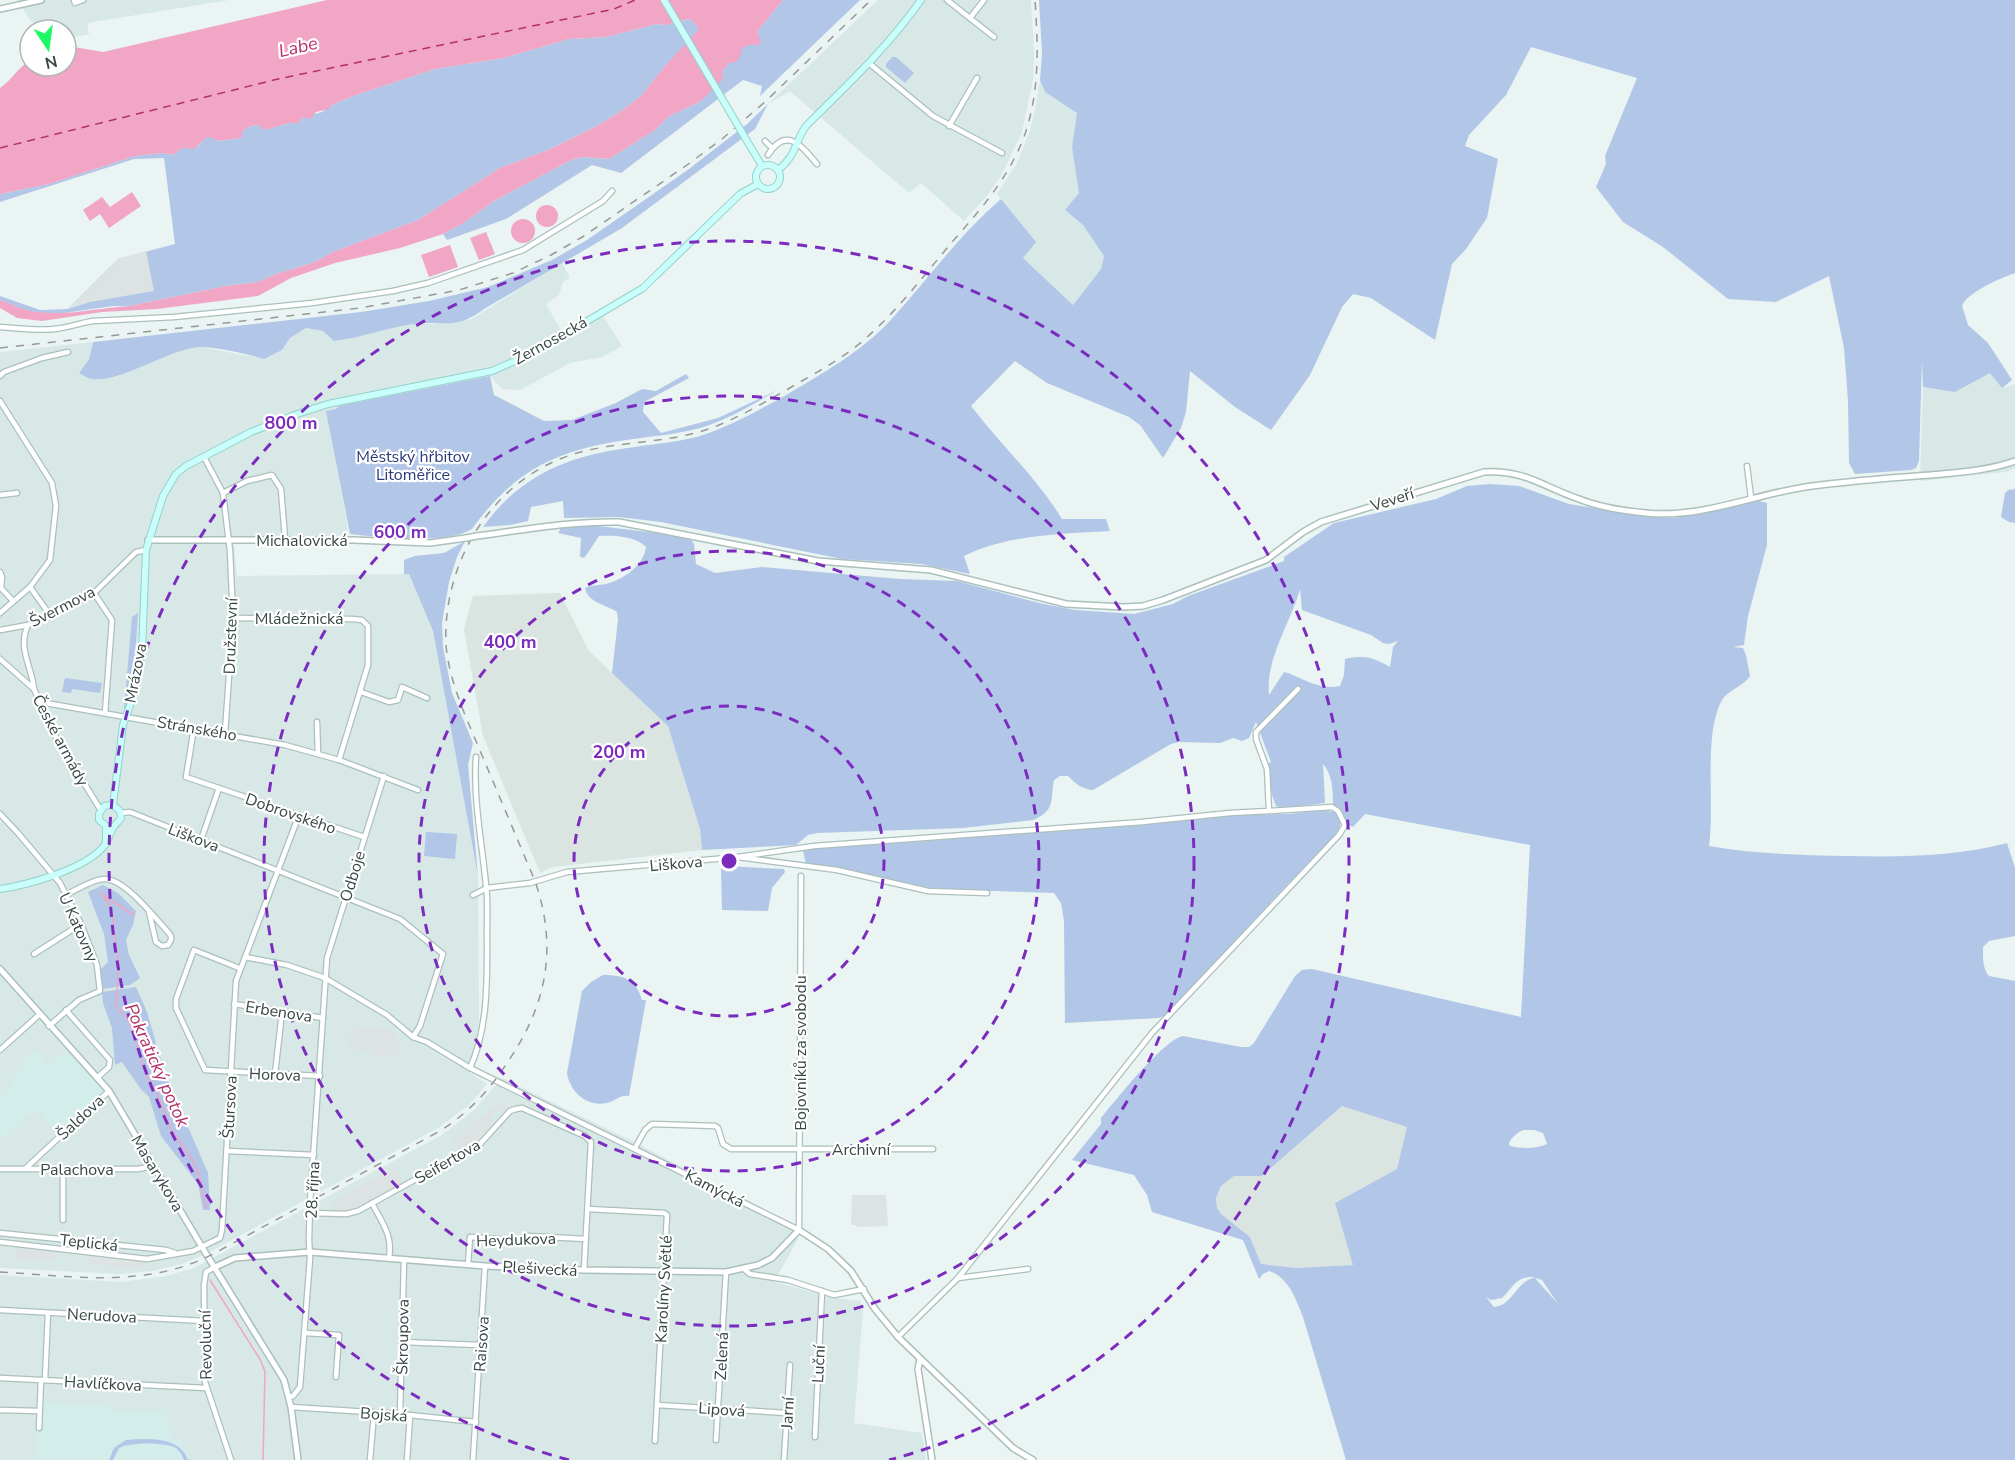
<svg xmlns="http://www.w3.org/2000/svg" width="2015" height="1460" font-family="'Nunito Sans',sans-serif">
<rect width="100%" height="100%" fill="#e9f4f3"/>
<g fill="#d7e8e6">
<path d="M17 0H229L87 23 89 34 70 38 66 37V30H45L31 21Z"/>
<path d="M878 0H1031L1034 53 1033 79 1022 132 1001 176 987 196 964 221 921 183 909 193 790 91 768 104Z"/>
<path d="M1040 80 1045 92 1077 113 1072 147 1080 194 1065 210 1083 225 1104 256 1101 269 1073 305 1023 258 1035 242 997 194 1016 165 1029 134 1035 111Z"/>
<path d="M562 263 570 278 563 282 559 295 546 304 565 338 603 316 622 346 602 357 570 363 520 390 502 389 490 376 327 411 350 541 234 543 237 576 409 574 433 631 478 876 479 1019 475 1047 467 1071 487 1084 469 1105 438 1128 206 1254 182 1264 152 1271 121 1274 0 1268V352L93 342 89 359 79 372 106 377 183 350 201 347 264 359 282 350 290 338 306 328 323 331 341 340 415 323 435 324 472 319Z"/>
<path d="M1990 372 2002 388 2015 384V468L2006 472 1920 481 1923 387 1955 392Z"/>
<path d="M502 1078 628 1139 794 1225 798 1239 774 1282 834 1298 860 1301 863 1309 854 1423 922 1433 926 1460H0V1275L121 1282 166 1276 194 1268 442 1135 474 1110Z"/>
</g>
<g fill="#dae4e1">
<path d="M560 593 589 651 668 726 700 829 702 850 553 867 540 873 483 736 464 629 473 596Z"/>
<path d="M1342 1106 1408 1127 1397 1169 1335 1203 1354 1265 1296 1268 1261 1264 1250 1237 1221 1214 1217 1208 1216 1198 1221 1186 1234 1176H1263Z"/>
</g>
<g fill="#d3edeb">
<path d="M66 1050 102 1090V1093L58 1133 36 1109 3 1138 0 1134V1096L15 1084 11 1080 22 1069 27 1055 29 1057 36 1051 49 1065Z"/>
<path d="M43 1403 107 1406V1411L110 1410 164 1412 174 1439 182 1440 189 1460H36L37 1429H42Z"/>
</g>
<g fill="#b2c6e8" fill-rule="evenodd">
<path d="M783 0H860L760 96 762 86 743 80 621 173 592 165 506 219 447 240 443 234 462 224 494 201 573 159 584 157 609 159 655 130 668 117 701 101 729 62 741 55 740 50 747 45 760 42 757 32Z"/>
<path d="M1039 0H2015V273C2001 278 1967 292 1962 306L1968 325 1988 343 2012 380 2002 388 1990 373 1955 392 1923 387 1922 361 1919 461 1916 468 1911 470 1855 474 1849 463 1848 401 1844 348 1829 276 1776 302 1728 299 1663 247 1623 222 1596 187 1606 164 1605 156 1637 78 1531 47 1506 95 1469 135 1465 146 1498 159 1487 218 1466 249 1452 264 1435 340 1371 298 1353 294 1342 307 1310 375 1271 430 1235 407 1190 371 1186 412 1181 428 1163 458 1140 425 1129 417 1047 383 1015 361 971 406C1000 444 1037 478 1062 519H1106L1110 531C1061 534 1009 534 964 556L970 574 921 564 842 559 661 522 619 517 564 518 563 501 531 507 528 521 510 525 483 527C522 473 571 455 635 447 659 443 683 442 706 434 735 424 761 409 788 394 823 373 859 353 888 323 926 282 958 236 1001 199L1036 242 1023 258 1073 305 1101 269 1104 256 1083 225 1065 210 1079 193 1072 147 1077 113 1045 92 1040 80 1042 53Z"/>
<path d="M688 19 693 21 700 29 664 67 641 96 620 112 595 127 548 150 500 168 418 220 333 252 315 262 276 274 258 282 226 286 129 306H113L64 313H44L28 311 0 300V296L40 310 68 309 118 259 175 244 164 158 134 159 0 202V194L49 184 135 156 163 153 173 155 182 148 198 146 207 136 213 138 217 141 241 138 242 132 250 126 258 125 265 130 289 123H299L303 117 322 112 331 105 356 95 435 69 504 58 569 39 606 37 657 24 666 25Z"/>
<path d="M892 57H896L914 73 905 83 886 67V64Z"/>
<path d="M768 104 755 129 622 228 484 309C455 331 444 320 413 324 386 328 360 338 334 341L323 331 306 328 290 338 282 350 264 359C246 354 219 347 200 347 168 349 121 383 92 379 87 378 83 375 79 373L89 359 93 342 361 312 429 301 488 287 552 260 587 240 689 169 747 124Z"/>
<path d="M686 374 689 378 644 402 643 412 661 433 718 418 778 390C753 404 728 420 700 428 678 434 655 436 633 439 559 449 516 468 472 529 446 545 380 537 350 534L326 411 336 409 339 406 490 376 494 395 544 421 572 420 616 403 642 389 656 391Z"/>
<path d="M1490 484 1519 486 1569 504 1648 517 1675 518 1759 501 1767 503V545L1748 616 1744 645 1733 647 1743 648 1746 655 1750 676C1743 687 1729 689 1722 700 1703 733 1715 805 1709 846 1754 854 1801 855 1847 856 1901 857 1955 857 2007 843L2015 868V936L1989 941 1983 947C1983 957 1982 967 1989 976L2015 981V1460H1346L1303 1317C1296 1299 1288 1277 1269 1271L1263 1274 1259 1279 1243 1240 1152 1212 1147 1195 1134 1175 1072 1160 1101 1124V1118C1116 1100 1163 1040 1183 1036L1241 1047H1249L1254 1043 1295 976 1302 970 1312 969 1521 1017 1530 845 1365 814 1353 827 1340 821V828L1329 842 1284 888 1166 1015 1159 1018 1065 1023 1064 921 1061 903 1054 893 930 889 806 864 803 851 815 848 927 841 1236 815 1289 814 1323 810 1333 812C1333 796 1334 776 1323 764L1325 803 1281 808 1276 806 1272 795 1267 764 1271 762 1256 722 1249 738 1242 741 1233 738 1220 743 1179 742 1171 744 1093 790C1082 789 1076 784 1068 776H1060L1054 780C1050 801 1056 810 1033 820L963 828 817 833 808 835 796 845 702 850 700 829 668 726 612 673 618 620 617 612C605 604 588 603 585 588 593 584 601 586 609 583 626 578 644 564 646 547 636 536 613 535 599 536L585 557 582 558 580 556 581 538 558 533 561 528 590 525 689 537 694 544 696 564 715 573 762 567 900 579 957 581 1039 603 1075 610 1134 614 1173 604 1188 596 1284 561V557L1334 523 1436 499 1467 486ZM1300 589 1302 610 1371 635 1383 643 1389 644 1398 641 1393 647 1390 667C1372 657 1365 655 1345 659L1344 675 1340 686C1318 691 1303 677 1284 672L1269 695C1265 659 1291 622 1300 589ZM1342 1106 1407 1127 1397 1169 1335 1203 1353 1265 1296 1268 1261 1264 1250 1237 1221 1214 1217 1208 1216 1198 1221 1186 1234 1176H1262ZM1523 1130H1534L1543 1133 1547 1144C1536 1149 1523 1149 1510 1146L1509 1143C1513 1136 1517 1133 1523 1130ZM1532 1277 1542 1280 1558 1304 1535 1278C1516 1280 1514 1305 1494 1307L1486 1297 1491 1300 1502 1298C1512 1289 1515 1277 1532 1277Z"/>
<path d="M2015 489V523L2009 522 2001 517 2005 493 2008 490Z"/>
<path d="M465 541 457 557 449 582 442 623 443 647 452 693 473 743 468 765 478 876 433 631 409 574H404V560L415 556 444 553Z"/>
<path d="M138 613 136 642 127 706 124 709 132 617Z"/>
<path d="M65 678 102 683 100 693 72 689 71 693 62 692Z"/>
<path d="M426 832 457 834 455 859 424 856Z"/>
<path d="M724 866 784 869 785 872 772 888 768 911 722 910 721 867Z"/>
<path d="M103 885 118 893 136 911 133 925 126 940 129 955 140 978 130 985 103 989 99 971 108 962 104 934 88 892Z"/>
<path d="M603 975C623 975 636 979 642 1000H646L629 1096C621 1095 618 1099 610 1102 589 1109 570 1093 567 1073L582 991 591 982Z"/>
<path d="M136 987 147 1012 165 1074 208 1173 210 1210H203L198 1184 161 1136 149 1097 140 1088 122 1062 115 1065 112 1028 103 1003 102 992Z"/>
<path d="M126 1440C147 1438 180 1436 188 1460H184C182 1455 180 1451 176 1448 166 1442 129 1442 119 1448L113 1460H109L114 1448Z"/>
</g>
<g fill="#dde3e2">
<path d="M146 251 154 291 90 302 68 309 118 259Z"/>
<path d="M355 1028 392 1030V1034H396L400 1045 397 1046 400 1053 402 1054V1057H374V1051L350 1049 351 1032H355Z"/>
<path d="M499 1104 510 1107 505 1111 502 1110 493 1114 490 1119 495 1124 481 1140 460 1152 453 1139Z"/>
<path d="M395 1168 404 1182 357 1207 346 1211 334 1210V1200Z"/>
<path d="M852 1195H886L888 1226 856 1227V1225H851Z"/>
<path d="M15 1248 60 1253 53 1261 17 1259Z"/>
<path d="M87 1254 148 1262 140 1270 90 1263Z"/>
</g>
<g fill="#f0a6c4">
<path d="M327 0H783L757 32 761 42 757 45H747L741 50V55L736 62 729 63 723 70 722 80 701 101 668 117 655 130 609 159 584 157 573 159 494 201 462 224 443 234 400 248 335 263 291 278 258 296 157 309 102 312 42 321 17 318 0 308V300C10 303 20 309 31 311 63 317 97 308 129 306L226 286 258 282 276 274 315 262 333 252 418 220 500 168 548 150 595 127 620 112 641 96 664 67 699 29 693 21 688 19 666 25 657 24 606 37 569 39 504 58 435 69 356 95 331 105 329 109 316 112 311 119 303 117 299 123H289L265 130 258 125 250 126 242 132V138L216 141 213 138 207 137 194 149 182 148 173 155 163 153 135 156 49 184 0 194V88C12 80 17 68 30 61V66H66V49L74 47 103 52Z"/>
<path d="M132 192 141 206 109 228 100 214 90 221 83 210 102 197 110 207Z"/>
<circle cx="547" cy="216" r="11"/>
<circle cx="523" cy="231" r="12"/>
<path d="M486 232 495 254 479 260 470 238Z"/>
<path d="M450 245 458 267 429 277 421 255Z"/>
</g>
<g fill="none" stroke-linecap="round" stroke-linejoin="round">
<g stroke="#f0a6c4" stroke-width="1.5">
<path d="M100 892 110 906 112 914 119 967 116 1006 127 1018 131 1027 146 1075 157 1093 171 1129 194 1162 201 1181 206 1208"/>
<path d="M104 896 134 915"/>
<path d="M210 1280 261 1361 265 1372 263 1460"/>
</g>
<path stroke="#b53065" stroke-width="1.5" stroke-dasharray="8 6" stroke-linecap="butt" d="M0 148 278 79 614 9 635 0"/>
<defs>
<g id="minor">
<path d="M74 0 75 3 83 0"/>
<path d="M947 0 994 37"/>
<path d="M970 18 984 0"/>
<path d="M870 64 933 116 1002 153"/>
<path d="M949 126 977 78"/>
<path d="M765 141 772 148"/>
<path d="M768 155C786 126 801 145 817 164"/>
<path d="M0 327C18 328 36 331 54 329 67 328 80 323 93 321L174 317 312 303 393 291 428 283 523 250 603 201 612 191"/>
<path d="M0 376 4 372 42 358 68 352"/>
<path d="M0 401 52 483 56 506 50 560 30 587 0 613"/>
<path d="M204 457 223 493 230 551 233 618 225 733"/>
<path d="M1747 466 1751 498"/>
<path d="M223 493 247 481 272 475 281 489 285 539"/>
<path d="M0 495 17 493"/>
<path d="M0 572 2 577 1 588 13 601"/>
<path d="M30 587 50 615"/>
<path d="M94 593 112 620 105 713"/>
<path d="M233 618 352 619 362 620 368 626V665L339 760"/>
<path d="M28 625C17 648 32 667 34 689"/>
<path d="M0 630 28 625 94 593 136 552 146 550"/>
<path d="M0 659 34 689 54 734 100 809"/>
<path d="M361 692 389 702 398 700 402 687 427 698"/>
<path d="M40 702 285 745 339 760 418 790"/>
<path d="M317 722 318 754"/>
<path d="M194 728 186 777 364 837"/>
<path d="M121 813 130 812 400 919 443 954 420 1026 413 1037"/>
<path d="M0 814 18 833 60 883 81 924 97 965 100 991 79 1000 49 1026"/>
<path d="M201 840 219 788"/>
<path d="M738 857 814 846 1142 822 1230 813 1269 811 1267 769 1256 739V732L1298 689"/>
<path d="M66 895C75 890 96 878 105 879 125 879 155 918 169 933 173 938 171 940 168 945L162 946 156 942 149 912"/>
<path d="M473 895 487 888 530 883 567 872 738 857 837 870 928 891 987 893"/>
<path d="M34 954 81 924"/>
<path d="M245 957 287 965 325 978 387 1015 413 1037 427 1042 470 1068 799 1230 801 876"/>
<path d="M239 968 194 950 176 999V1008L205 1070 320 1076"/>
<path d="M234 1004 323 1018"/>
<path d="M66 1010 110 1060 109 1067 97 1078"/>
<path d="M0 1050 40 1014"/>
<path d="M470 1068C489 1026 487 976 487 931 487 916 488 900 486 885 482 843 473 799 476 757"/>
<path d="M275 1074 282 1012"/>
<path d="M635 1148 645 1130 652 1124 715 1126 718 1128 723 1144 731 1149H933"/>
<path d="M227 1151 314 1155"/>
<path d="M26 1168 109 1091"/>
<path d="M0 1169H138L153 1166"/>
<path d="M372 1203C382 1223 393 1235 389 1258"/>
<path d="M588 1209 664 1213 667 1215 655 1441"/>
<path d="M310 1213 346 1214 358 1211 480 1144 510 1111 516 1109 522 1108 585 1136 591 1142 584 1270"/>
<path d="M63 1220V1169"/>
<path d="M0 1233 166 1250 175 1253"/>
<path d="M0 1242 147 1259 193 1251 220 1238 222 1230 236 981 299 815"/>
<path d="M468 1264 470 1237 515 1240 528 1236 586 1239"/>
<path d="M215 1267 206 1272 204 1285 205 1382 231 1460"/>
<path d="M744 1269 750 1274 788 1280 834 1295 864 1289"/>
<path d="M958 1278 1152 1033 1339 835 1345 825 1338 811 1332 807 1269 811"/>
<path d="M0 1310 205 1321"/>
<path d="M305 1333 339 1335 336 1377"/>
<path d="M898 1337 958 1278 1028 1269"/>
<path d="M402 1342 480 1345"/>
<path d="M0 1378 206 1388"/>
<path d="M45 1380 48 1313"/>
<path d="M289 1397 293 1396 300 1387 310 1258 309 1240 310 1202 327 958 384 776"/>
<path d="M657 1405 787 1413"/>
<path d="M291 1407 400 1414 476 1422"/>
<path d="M0 1410 39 1411"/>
<path d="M400 1414 404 1260"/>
<path d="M39 1428 41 1380"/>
<path d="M815 1437 822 1291"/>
<path d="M716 1440 726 1272"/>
<path d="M370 1460 374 1414"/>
<path d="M407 1460 410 1416"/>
<path d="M473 1460 485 1266"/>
<path d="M784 1460 790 1365"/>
</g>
<g id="tertiary">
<path d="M0 9 41 0"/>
<path d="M477 536C524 530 571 521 619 522L818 561 931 570 1066 604 1124 607 1143 606 1163 600 1266 560 1303 532 1321 522 1484 472C1526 470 1541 486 1579 499 1599 507 1624 511 1646 513 1702 519 1757 493 1812 486 1851 481 1891 478 1930 475 1960 472 1986 471 2015 461"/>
<path d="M148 540H353L430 543 466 538"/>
<path d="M0 969 109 1091 208 1257 284 1380 291 1407 298 1460"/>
<path d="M215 1267 235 1258 310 1252 485 1266 584 1270 726 1272 758 1265 772 1258 799 1230 828 1249 851 1271 875 1309 898 1337 1013 1448 1033 1460"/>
<path d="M920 1359 918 1369 932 1460"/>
</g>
<g id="secondary">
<path d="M747 141 762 166"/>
<circle cx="768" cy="177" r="12"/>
<path d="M778 170C797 155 794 143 806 126 847 85 888 47 921 0"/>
<path d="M113 805 123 725 133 697 142 651 146 550 163 496 176 474 186 466 251 432 300 413 328 404 492 371 535 352 643 288 740 194 758 184"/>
<path d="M0 889C28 885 86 869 104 846 109 840 110 831 115 825 117 823 119 821 121 818L120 811 113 805 104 806 99 814V820L106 826V844"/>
</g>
</defs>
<use href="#minor" stroke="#abc0bd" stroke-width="7"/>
<use href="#tertiary" stroke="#abc0bd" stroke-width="8"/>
<use href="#secondary" stroke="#96d1cc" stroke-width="8"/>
<use href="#minor" stroke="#fff" stroke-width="4.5"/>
<use href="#tertiary" stroke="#fff" stroke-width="5"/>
<use href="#secondary" stroke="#c9fefb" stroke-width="6"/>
<g stroke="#989898" stroke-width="1.5" stroke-dasharray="8 8" stroke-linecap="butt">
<path d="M0 348 360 308 459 290 513 273 551 255 584 236 687 165 722 139 766 101 871 0"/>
<path d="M0 1272C72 1276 146 1289 213 1254L440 1131C468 1113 489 1091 507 1063 547 1005 558 948 535 881L465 715C456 692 448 669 446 645 442 561 494 477 577 453 623 440 674 444 719 425 743 415 765 402 788 389 815 373 843 359 866 338 899 309 925 274 953 241 982 208 1010 176 1025 134 1040 90 1038 45 1035 0"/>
</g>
<defs>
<path id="tertiary-bridge" d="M466 538 477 536"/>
<path id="secondary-bridge" d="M664 0 747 141"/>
</defs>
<use href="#tertiary-bridge" stroke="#abc0bd" stroke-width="8" stroke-linecap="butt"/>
<use href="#secondary-bridge" stroke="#96d1cc" stroke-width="8" stroke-linecap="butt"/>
<use href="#tertiary-bridge" stroke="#fff" stroke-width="5"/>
<use href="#secondary-bridge" stroke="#c9fefb" stroke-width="6"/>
</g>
<g fill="none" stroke="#7b2cbf" stroke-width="3" stroke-dasharray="10 8">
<circle cx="729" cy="861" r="155"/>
<circle cx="729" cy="861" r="310"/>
<circle cx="729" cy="861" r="465"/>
<path d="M569 1460A620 620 0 1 1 889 1460"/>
</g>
<g text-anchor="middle" stroke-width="4.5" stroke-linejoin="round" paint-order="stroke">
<g font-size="16" fill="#374845" stroke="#fff">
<text transform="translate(550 340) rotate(-29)" y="6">Žernosecká</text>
<text transform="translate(1392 499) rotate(-18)" y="6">Veveří</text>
<text x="302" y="546">Michalovická</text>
<text transform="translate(62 606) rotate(-27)" y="6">Švermova</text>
<text x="299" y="624">Mládežnická</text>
<text transform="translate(230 636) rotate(-88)" y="6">Družstevní</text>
<text transform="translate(135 673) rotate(-79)" y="6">Mrázova</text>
<text transform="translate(197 728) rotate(10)" y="6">Stránského</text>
<text transform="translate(61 740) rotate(62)" y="6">České armády</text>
<text transform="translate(291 813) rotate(19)" y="6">Dobrovského</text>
<text transform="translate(194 837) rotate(21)" y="6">Liškova</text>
<text transform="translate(676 863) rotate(-5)" y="6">Liškova</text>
<text transform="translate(352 876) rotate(-73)" y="6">Odboje</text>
<text transform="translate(79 927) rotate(66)" y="6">U Katovny</text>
<text transform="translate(279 1011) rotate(9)" y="6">Erbenova</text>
<text transform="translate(800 1053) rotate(-90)" y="6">Bojovníků za svobodu</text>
<text transform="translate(275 1074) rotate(2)" y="6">Horova</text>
<text transform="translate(229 1107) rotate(-87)" y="6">Štursova</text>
<text transform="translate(80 1117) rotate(-43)" y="6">Šaldova</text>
<text x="861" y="1155">Archivní</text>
<text transform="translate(447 1161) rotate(-30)" y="6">Seifertova</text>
<text x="77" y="1175">Palachova</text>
<text transform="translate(158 1173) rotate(59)" y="6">Masarykova</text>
<text transform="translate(715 1188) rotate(27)" y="6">Kamýcká</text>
<text transform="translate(312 1190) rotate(-87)" y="6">28. října</text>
<text transform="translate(516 1239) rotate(-2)" y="6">Heydukova</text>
<text transform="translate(89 1242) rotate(6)" y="6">Teplická</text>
<text transform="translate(540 1268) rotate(3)" y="6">Plešivecká</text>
<text transform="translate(663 1289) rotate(-87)" y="6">Karolíny Světlé</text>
<text transform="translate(102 1315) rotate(3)" y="6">Nerudova</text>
<text transform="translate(402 1337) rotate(-89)" y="6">Škroupova</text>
<text transform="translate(481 1344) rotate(-86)" y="6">Raisova</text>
<text transform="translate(205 1345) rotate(-91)" y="6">Revoluční</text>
<text transform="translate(721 1356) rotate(-87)" y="6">Zelená</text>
<text transform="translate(818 1364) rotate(-87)" y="6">Luční</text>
<text transform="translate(103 1383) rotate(3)" y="6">Havlíčkova</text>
<text transform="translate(722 1409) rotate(4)" y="6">Lipová</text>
<text transform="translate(787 1413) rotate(-87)" y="6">Jarní</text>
<text transform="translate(384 1414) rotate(4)" y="6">Bojská</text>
</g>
<g font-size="16" fill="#2a3a7a" stroke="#fff">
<text x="413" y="462">Městský hřbitov<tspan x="413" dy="18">Litoměřice</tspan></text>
</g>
<g font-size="18" font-style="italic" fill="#b53065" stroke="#fff">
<text transform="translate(298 47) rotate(-13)" y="6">Labe</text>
<text transform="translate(157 1065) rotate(66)" y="6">Pokratický potok</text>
</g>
</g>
<circle cx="729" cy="861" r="9" fill="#7b2cbf" stroke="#fff" stroke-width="3"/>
<g font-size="18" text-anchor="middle" font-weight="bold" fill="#7b2cbf" stroke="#fff" stroke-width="4.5" stroke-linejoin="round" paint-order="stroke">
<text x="291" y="429">800 m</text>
<text x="400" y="538">600 m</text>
<text x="510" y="648">400 m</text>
<text x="619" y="758">200 m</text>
</g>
<g transform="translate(48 48) rotate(167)"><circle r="28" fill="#ffffff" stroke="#afb6b5" stroke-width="1.5"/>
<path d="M0-4.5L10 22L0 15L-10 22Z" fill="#1bf964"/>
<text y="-9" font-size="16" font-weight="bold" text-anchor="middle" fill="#374845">N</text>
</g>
</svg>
